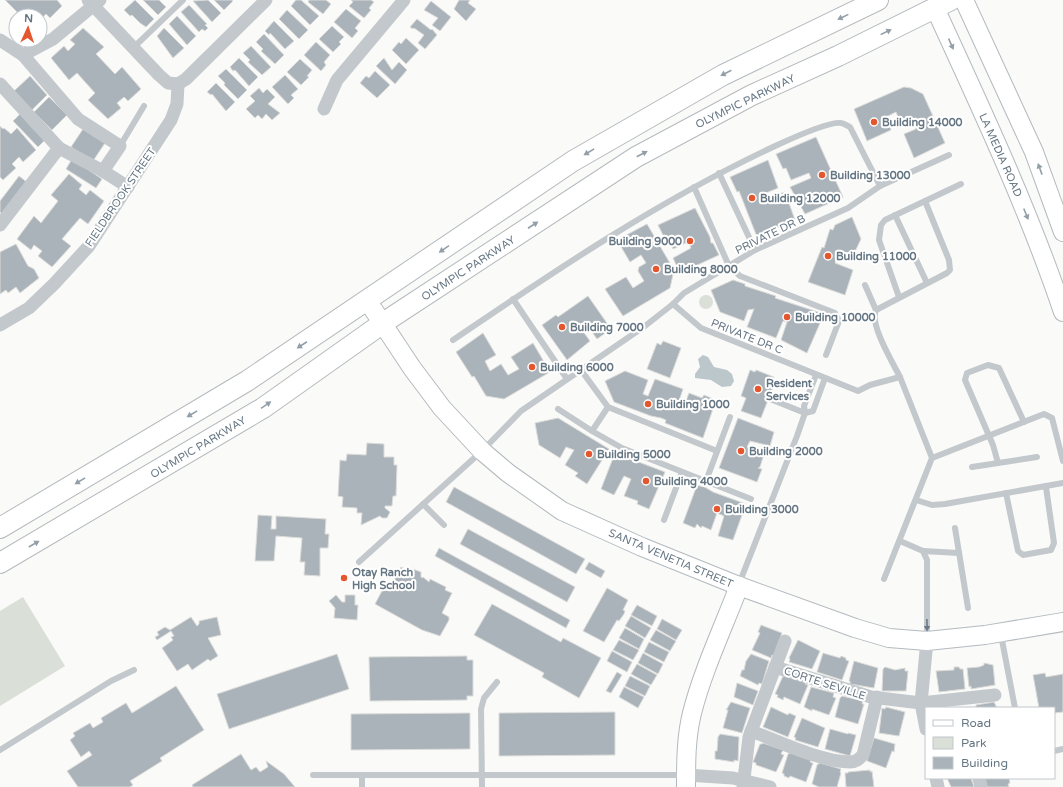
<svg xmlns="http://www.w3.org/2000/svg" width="1063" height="787" font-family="'Varela Round',sans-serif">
<rect width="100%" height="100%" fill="#fafaf8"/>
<g fill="#dadfd7">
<circle cx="706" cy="302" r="7"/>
<path d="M23 597 65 666 0 706V611Z"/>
</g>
<path fill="#bbc7cb" d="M703 355 708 357 714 367 727 370 732 374 734 381 731 386 722 387 711 380 695 378V374L700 367 698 359Z"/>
<g fill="#aab3b9" stroke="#dcdcda">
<path d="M5 0H57L62 6 50 18 46 14 40 20V16H16L15 24 10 19 17 12Z"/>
<path d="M135 0 154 19 146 27 140 23 132 15 130 16 124 10Z"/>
<path d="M143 0H159L166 7 158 15Z"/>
<path d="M208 0 221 13 212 22 193 1Z"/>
<path d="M214 0H232L233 1 224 10Z"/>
<path d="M296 0H301L319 16 310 25 291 6Z"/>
<path d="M309 0H326L331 4 323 14 308 2Z"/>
<path d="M351 0H371L374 2 369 8 371 10 364 18 349 6 353 2Z"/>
<path d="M459 0H470L468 3 476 9 466 21 454 9Z"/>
<path d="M431 1 451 17 440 31 432 25 438 18 424 10Z"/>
<path d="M189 5 207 24 205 25 208 28 205 31 202 29 199 32 181 12Z"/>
<path d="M346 9 361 21 355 28 358 31 352 38 334 22Z"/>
<path d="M287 10 308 30 299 39 279 19Z"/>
<path d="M177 16 196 36 187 45 169 24Z"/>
<path d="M417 19 431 30 432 29 437 35 425 49 418 43 424 35 414 28 413 29 410 27Z"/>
<path d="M274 21 294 41 285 49 270 33 269 35 265 31Z"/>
<path d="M332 26 344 37 339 42 341 44 333 52 319 39Z"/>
<path d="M83 28 104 47 96 54 115 74 122 67 141 89 128 101 124 97 117 103 121 108 108 119 88 100 95 93 77 73 69 80 51 58 64 46 68 51 75 44 70 40Z"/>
<path d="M164 28 184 48 173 58 157 36Z"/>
<path d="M264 34 284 55 275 64 261 51 263 49 256 42Z"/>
<path d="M406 38 419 50 406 64 392 50 399 42 401 44Z"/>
<path d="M316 42 330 55 324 62 326 65 321 71 304 55Z"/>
<path d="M251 46 271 67 262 75 248 62 250 60 243 53Z"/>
<path d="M239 58 258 77 249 86 235 70 233 71 230 67Z"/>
<path d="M384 58 392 70 399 62 407 70 395 84 376 66Z"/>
<path d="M300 59 312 70 307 76 309 77 301 85 287 72Z"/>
<path d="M226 69 247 90 238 99 224 85 225 83 218 76Z"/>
<path d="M375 71 390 85 377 98 360 83 366 76 369 78Z"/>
<path d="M285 75 298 89 291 95 294 98 288 104 272 87Z"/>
<path d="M30 76 47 95 32 110 14 91Z"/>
<path d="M216 83 235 102 226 111 212 94 211 95 207 92Z"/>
<path d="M904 87 911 88 923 94 945 143 914 158 904 134 916 129 912 120 901 124 896 112 886 117 891 130 867 141 854 109Z"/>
<path d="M259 88 263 93 267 89 275 97 268 104 280 113 272 120 266 114 262 119 258 115 255 118 246 109 255 101 250 96Z"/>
<path d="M49 97 67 115 52 130 34 112Z"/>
<path d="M21 113 46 139 38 147 13 121Z"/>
<path d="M0 126 3 129 4 128 11 134 17 128 36 150 23 162 19 157 12 164 16 168 3 180 0 177Z"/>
<path d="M83 129 105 143 93 161 71 147Z"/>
<path d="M816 137 843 197 805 214 790 187 811 178 809 173 791 180 786 168 783 169 776 154Z"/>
<path d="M72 159 102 179 96 188 66 169Z"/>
<path d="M768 160 778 188 761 195 763 200 785 192 795 220 757 237 739 191 737 192 730 177Z"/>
<path d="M69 174 82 185 79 189 86 195 90 190 104 201 88 224 80 218 62 239 71 246 52 267 38 256 42 251 34 245 31 250 17 239 34 216 41 223 58 201 51 195Z"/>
<path d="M19 176 28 183 3 215 0 212V201Z"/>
<path d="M695 208 710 237 711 243H713L719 255 680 273 673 258 691 248 688 242 673 249 667 236 664 237 658 225Z"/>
<path d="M852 217 861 239 852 258 841 254 840 257 838 256 835 263 853 270 845 295 808 282 822 247 824 248 830 229 833 230 835 225Z"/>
<path d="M647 224 674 270 670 288 623 316 605 289 626 277 633 288 644 281 638 271 639 267 646 263 641 255 630 262 617 240Z"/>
<path d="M16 244 28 266 34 269 39 278 20 293 16 287 8 293 6 290 0 294V252Z"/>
<path d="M733 280 745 284V286L776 296 775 298 824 314 807 353 781 340 787 322 783 321 776 338 747 327 754 309 748 310 744 321 720 312 711 290Z"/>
<path d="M588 296 611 329 597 339 585 322 579 326 590 341 567 360 542 325 556 315 558 317Z"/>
<path d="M483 333 496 355 485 361 490 371 501 364 508 375 519 369 511 357 533 343 550 372 504 399 486 396 474 376 472 377 456 352Z"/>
<path d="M663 341 681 348 670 378 647 369 657 343 661 345Z"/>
<path d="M750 370 755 372 756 370 774 377 773 381 775 382 761 418 741 411 746 398 741 396Z"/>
<path d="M625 371 648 380 643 394 648 396 655 379 683 389 677 407 683 409 689 393 702 398 704 395 716 400 703 438 665 423 666 420 661 418 651 416 614 402 605 381Z"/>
<path d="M558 418 609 449 587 484 575 476 578 473 565 465 574 450 566 447 560 458 539 445 535 423Z"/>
<path d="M738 418 774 432 770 446 750 441 747 447 764 454 760 467 758 468 762 469 757 482 719 468Z"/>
<path d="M367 443 384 444V457H394V465H397L396 496H393L392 506H385V508L390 512 387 518H382L380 516 361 525 362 513H357V508L342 507 343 497 338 496 340 460 346 461 347 454 366 455Z"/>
<path d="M615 453 665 472 649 509 637 504 638 501 624 496 631 479 624 476 614 495 601 489Z"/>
<path d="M697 485 703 487V486L713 492 746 504 733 540 718 536 724 516 717 513 711 530 702 526 701 528 697 524 695 528 683 523Z"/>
<path d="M454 487 585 559 576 574 446 502Z"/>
<path d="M258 515 272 516 271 529H276V516L326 519 325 534H329L328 548H320V576L304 575 305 562H300L302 538 276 536 274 561H255Z"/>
<path d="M468 529 575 587 567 602 460 544Z"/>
<path d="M439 548 570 620 566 628 435 556Z"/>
<path d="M589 562 605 571 601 578 585 569Z"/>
<path d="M401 567 409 571 410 568 421 572V577L423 578V577L429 582 430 579 446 587 445 590 452 593 442 613 449 617V620L440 636 422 630 375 604 383 589 386 591 389 585 391 586Z"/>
<path d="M607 588 628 600 623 610 625 611 624 614 619 621 617 620 604 642 583 631Z"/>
<path d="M336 595 342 602H345V595H355V605H358L357 620 334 618 335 608 329 601Z"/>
<path d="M492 604 561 642 563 638 601 658 579 698 542 677 544 673 474 635Z"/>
<path d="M637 605 657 616 652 626 631 615Z"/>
<path d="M631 616 651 628 645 638 625 626Z"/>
<path d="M191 617 197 626 199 624V621L217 617 221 635 208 638 218 656 210 661 208 659 192 670 188 664 177 671 162 648 173 640 171 637 174 636 171 631 157 640 155 637 159 635 157 632 165 627 170 630Z"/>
<path d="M662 619 682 630 676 640 657 629Z"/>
<path d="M761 625 782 633 774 656 772 655 771 658 752 650 760 633 758 632Z"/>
<path d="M625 628 644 639 639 649 619 638Z"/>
<path d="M656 630 676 641 670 651 650 640Z"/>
<path d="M619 640 639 650 633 660 613 650Z"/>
<path d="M798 640 820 651 812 669 789 662 790 659 789 658Z"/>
<path d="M649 642 669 652 664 662 644 652Z"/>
<path d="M612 651 632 662 627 672 607 661Z"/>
<path d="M643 653 663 664 658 674 638 663Z"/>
<path d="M823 653 840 658 841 656 846 658V660L849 661 842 680 817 672Z"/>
<path d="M337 654 349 689 229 729 217 694Z"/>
<path d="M751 654 769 661 762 684 759 683 758 685 740 676 742 670H744L746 661Z"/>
<path d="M467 656V660H473V696H467V700L370 701 369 657Z"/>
<path d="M854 661 878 668 874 688 850 684V681H849Z"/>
<path d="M984 663 993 665 995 685 971 689V686L969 687 967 668 979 667 984 665Z"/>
<path d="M637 664 657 675 651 685 631 674Z"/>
<path d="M885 667 895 670 905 668V671H908L906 691H882L883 669Z"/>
<path d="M954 667H959L960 669H963L965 689 939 692 936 671 954 670Z"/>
<path d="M617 672 622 675 611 693 606 691Z"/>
<path d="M1045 673 1046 677 1063 674V712L1054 713V708H1039L1033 675Z"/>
<path d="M630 676 650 686 645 696 625 686Z"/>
<path d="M783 676 806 682 805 684 808 685 800 704 784 697 783 700 777 697 778 695 775 694Z"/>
<path d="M737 683 758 691 753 705 734 697Z"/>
<path d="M176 686 204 730 160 758 162 761 130 781 133 785 130 787H78L67 771 92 755 89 751 81 757 70 740 75 736 73 733 90 723 93 728 103 722 101 718 126 703 132 713Z"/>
<path d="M624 687 644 697 638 708 619 697Z"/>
<path d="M811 687 834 693 833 697 836 698 829 715 812 709V711L804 707Z"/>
<path d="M842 696 863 701 862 704H864L858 724 835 717 840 698Z"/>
<path d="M731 702 750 708 742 733 723 728 728 710H726Z"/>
<path d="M994 702 997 708H973L976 707V705Z"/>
<path d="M771 707 788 715 789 713 796 716 788 737 763 727Z"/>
<path d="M886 707 905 712 899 736 879 733 882 708 885 709Z"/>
<path d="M615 712V755L499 756V713Z"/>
<path d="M470 713V749L351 750V714Z"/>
<path d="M802 718 825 728 818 747 795 740 796 738 794 737Z"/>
<path d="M830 729 848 734V733L856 735 850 756 825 749Z"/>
<path d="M720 734 739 737 738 761 734 760V762L715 759V751H717L718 737Z"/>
<path d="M874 738 895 744 894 752 892 751 886 768 867 761Z"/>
<path d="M763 743 783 750 781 754 784 755 776 772 756 765V763L753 762 760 744H762Z"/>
<path d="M791 753 811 760 810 762 813 763 806 782 790 776 789 778 784 776V774L782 773 788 754Z"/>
<path d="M241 754 251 770 256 767 260 772 268 767 266 761 284 774 295 787H193L192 785Z"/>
<path d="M820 763 841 769 840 772 841 773 837 787H819L812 784 817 765Z"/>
<path d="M870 770V772L872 771 874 787H846L845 773H848V772Z"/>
<path d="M947 778H971L974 787H951Z"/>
<path d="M985 778H1009L1010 783 1008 784 1009 787H987Z"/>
</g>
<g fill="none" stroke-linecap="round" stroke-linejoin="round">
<defs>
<g id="secondary">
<path d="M964 0 1034 152 1063 232"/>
<path d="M935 8C981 108 1028 208 1063 312"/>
<path d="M367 300 412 368 442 408 482 451 508 473 562 511 642 547 739 586 855 628 889 638 927 641 985 635 1063 622"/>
<path d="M686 787C686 763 686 737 692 713 703 670 723 628 739 586"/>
</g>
<g id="primary">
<path d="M0 528 247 381 573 161 723 75 878 0"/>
<path d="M0 563 263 408 383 323 636 157 752 95 838 56 951 0"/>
</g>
</defs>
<use href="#secondary" stroke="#b3babf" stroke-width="20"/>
<use href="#primary" stroke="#b5babe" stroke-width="22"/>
<g stroke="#c3c8cc" stroke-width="6">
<path d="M133 48 183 0"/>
<path d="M120 146 144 106"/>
<path d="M719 173 755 250"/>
<path d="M694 187 729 266 740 276 835 313 839 321 826 355"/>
<path d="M895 215 927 283"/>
<path d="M865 285 876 310"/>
<path d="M899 297 879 240 881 225 885 220 961 184"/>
<path d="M513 299 567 379"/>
<path d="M673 304 701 328 858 391 870 385 900 377 932 458 884 579"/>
<path d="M453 340C556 270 660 200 773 147 786 141 828 121 841 123 844 123 847 126 850 127L880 186"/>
<path d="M581 370 608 407 717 451"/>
<path d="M900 377C893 363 869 324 876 310L947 273 950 270 949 260 925 201"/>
<path d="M770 399 805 413 813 411 825 378"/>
<path d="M608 407 592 431 622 448 751 499"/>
<path d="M558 409 592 431"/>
<path d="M932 458 1044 414 1052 418 1063 461"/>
<path d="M998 463 993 445 965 380 967 373 988 365 999 368 1024 422"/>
<path d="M972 467 1037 457"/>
<path d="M706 481 730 417"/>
<path d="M1006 493 1018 551 1023 555 1051 550 1054 543 1046 487"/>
<path d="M916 500 932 505 945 504 1063 483"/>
<path d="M423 504 444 525"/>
<path d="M664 520 682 472"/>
<path d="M955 528 968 608"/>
<path d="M900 541 923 551 927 560V639"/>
<path d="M923 551 959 553"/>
<path d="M359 562 482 451 521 411 645 326 673 304 684 293 755 250 848 208 880 186 949 155"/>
<path d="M739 584 797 436 805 413 804 406 816 375"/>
<path d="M1001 635 1015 708"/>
<path d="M0 750 111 681 134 670"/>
<path d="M1054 751 1063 749"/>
<path d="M313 775H685"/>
<path d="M362 775V787"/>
<path d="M482 787 481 709 484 698 497 682"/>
</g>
<g stroke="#c3c8cc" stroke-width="13">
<path d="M88 0 159 75 168 83 178 84"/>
<path d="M0 40 23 55 78 119 120 146 103 171 128 187"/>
<path d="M23 55 53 39 100 0"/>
<path d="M0 84 59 148 103 171"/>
<path d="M178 84 186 79 266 0"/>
<path d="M324 109 337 80 404 0"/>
<path d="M0 225 59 148"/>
<path d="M0 325 29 308 54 284 89 246 171 120 177 104 178 84"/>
<path d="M775 667 871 697 921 703 995 695"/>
<path d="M926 729 921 703 927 641"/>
<path d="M751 731C778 741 821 762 850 762 856 762 859 759 863 755L877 697"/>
<path d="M686 775 733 778 770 787"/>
<path d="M936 778 938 787"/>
<path d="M979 778 981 787"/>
<path d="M743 787 749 737 785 641"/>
</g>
<use href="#secondary" stroke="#fff" stroke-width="18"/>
<use href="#primary" stroke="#fff" stroke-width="20"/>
</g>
<defs><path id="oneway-solid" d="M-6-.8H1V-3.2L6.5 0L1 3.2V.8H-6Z"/></defs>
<g fill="#939fa8">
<use href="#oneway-solid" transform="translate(843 17) rotate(154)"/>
<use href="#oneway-solid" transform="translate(886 32) rotate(-26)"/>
<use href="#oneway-solid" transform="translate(951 44) rotate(66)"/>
<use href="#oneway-solid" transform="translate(726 73) rotate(153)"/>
<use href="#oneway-solid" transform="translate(589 152) rotate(149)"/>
<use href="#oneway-solid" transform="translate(642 154) rotate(-28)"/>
<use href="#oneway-solid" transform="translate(1040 169) rotate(-110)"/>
<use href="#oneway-solid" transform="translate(1026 214) rotate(68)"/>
<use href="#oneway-solid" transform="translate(533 225) rotate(-33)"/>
<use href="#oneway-solid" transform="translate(444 249) rotate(146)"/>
<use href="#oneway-solid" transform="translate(302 345) rotate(147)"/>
<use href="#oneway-solid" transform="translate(266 405) rotate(-34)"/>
<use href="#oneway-solid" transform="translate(192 414) rotate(149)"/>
<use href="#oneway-solid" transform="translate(80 481) rotate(149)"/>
<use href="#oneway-solid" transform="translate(34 544) rotate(-30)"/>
</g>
<use fill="#6a7a87" href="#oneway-solid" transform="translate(927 625) rotate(89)"/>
<g fill="#e4572e" stroke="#fff" stroke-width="1.5">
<circle cx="874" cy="122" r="4"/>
<circle cx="822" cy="175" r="4"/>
<circle cx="752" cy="198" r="4"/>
<circle cx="690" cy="241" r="4"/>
<circle cx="828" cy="256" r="4"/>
<circle cx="656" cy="269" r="4"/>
<circle cx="787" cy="317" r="4"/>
<circle cx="562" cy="327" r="4"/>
<circle cx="532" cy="367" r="4"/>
<circle cx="758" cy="389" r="4"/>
<circle cx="648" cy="404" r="4"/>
<circle cx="741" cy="451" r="4"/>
<circle cx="589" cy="454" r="4"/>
<circle cx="646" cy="481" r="4"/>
<circle cx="717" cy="509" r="4"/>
<circle cx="344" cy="578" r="4"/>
</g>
<g text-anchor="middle" stroke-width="4" stroke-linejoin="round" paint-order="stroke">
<g font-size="11" fill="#657683" stroke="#fff">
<text transform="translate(745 101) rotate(-26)" y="4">OLYMPIC PARKWAY</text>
<text transform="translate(1001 155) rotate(66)" y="4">LA MEDIA ROAD</text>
<text transform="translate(120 197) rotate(-56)" y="4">FIELDBROOK STREET</text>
<text transform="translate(770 234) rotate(-26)" y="4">PRIVATE DR B</text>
<text transform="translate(468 268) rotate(-33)" y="4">OLYMPIC PARKWAY</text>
<text transform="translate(747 336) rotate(22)" y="4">PRIVATE DR C</text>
<text transform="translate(198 447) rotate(-31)" y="4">OLYMPIC PARKWAY</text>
<text transform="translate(671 558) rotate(23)" y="4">SANTA VENETIA STREET</text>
<text transform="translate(825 683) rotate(18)" y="4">CORTE SEVILLE</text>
</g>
<g font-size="11" font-weight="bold" fill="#657683" stroke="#fff" text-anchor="start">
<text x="882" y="126">Building 14000</text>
<text x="830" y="179">Building 13000</text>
<text x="760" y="202">Building 12000</text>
<text x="682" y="245" text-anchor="end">Building 9000</text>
<text x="836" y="260">Building 11000</text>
<text x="664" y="273">Building 8000</text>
<text x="795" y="321">Building 10000</text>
<text x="570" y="331">Building 7000</text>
<text x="540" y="371">Building 6000</text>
<text x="766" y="387">Resident<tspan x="766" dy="13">Services</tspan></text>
<text x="656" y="408">Building 1000</text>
<text x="749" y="455">Building 2000</text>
<text x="597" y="458">Building 5000</text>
<text x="654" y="485">Building 4000</text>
<text x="725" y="513">Building 3000</text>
<text x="352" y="576">Otay Ranch<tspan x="352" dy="13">High School</tspan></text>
</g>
</g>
<rect x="925" y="707" width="130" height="72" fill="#ffffff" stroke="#c1c8cd"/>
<rect x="933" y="720" width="20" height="6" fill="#ffffff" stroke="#c1c8cd"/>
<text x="961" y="727" font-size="12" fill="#657683">Road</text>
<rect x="933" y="737" width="20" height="12" fill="#dadfd7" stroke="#c1c8cd"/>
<text x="961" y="747" font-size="12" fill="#657683">Park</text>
<rect x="933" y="757" width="20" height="12" fill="#aab3b9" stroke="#c1c8cd"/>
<text x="961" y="767" font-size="12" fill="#657683">Building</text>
<g transform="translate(28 28) rotate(3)"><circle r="19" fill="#ffffff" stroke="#c1c8cd"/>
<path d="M0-3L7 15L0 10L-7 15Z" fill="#e4572e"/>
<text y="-6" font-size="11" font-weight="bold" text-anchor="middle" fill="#657683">N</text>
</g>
</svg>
